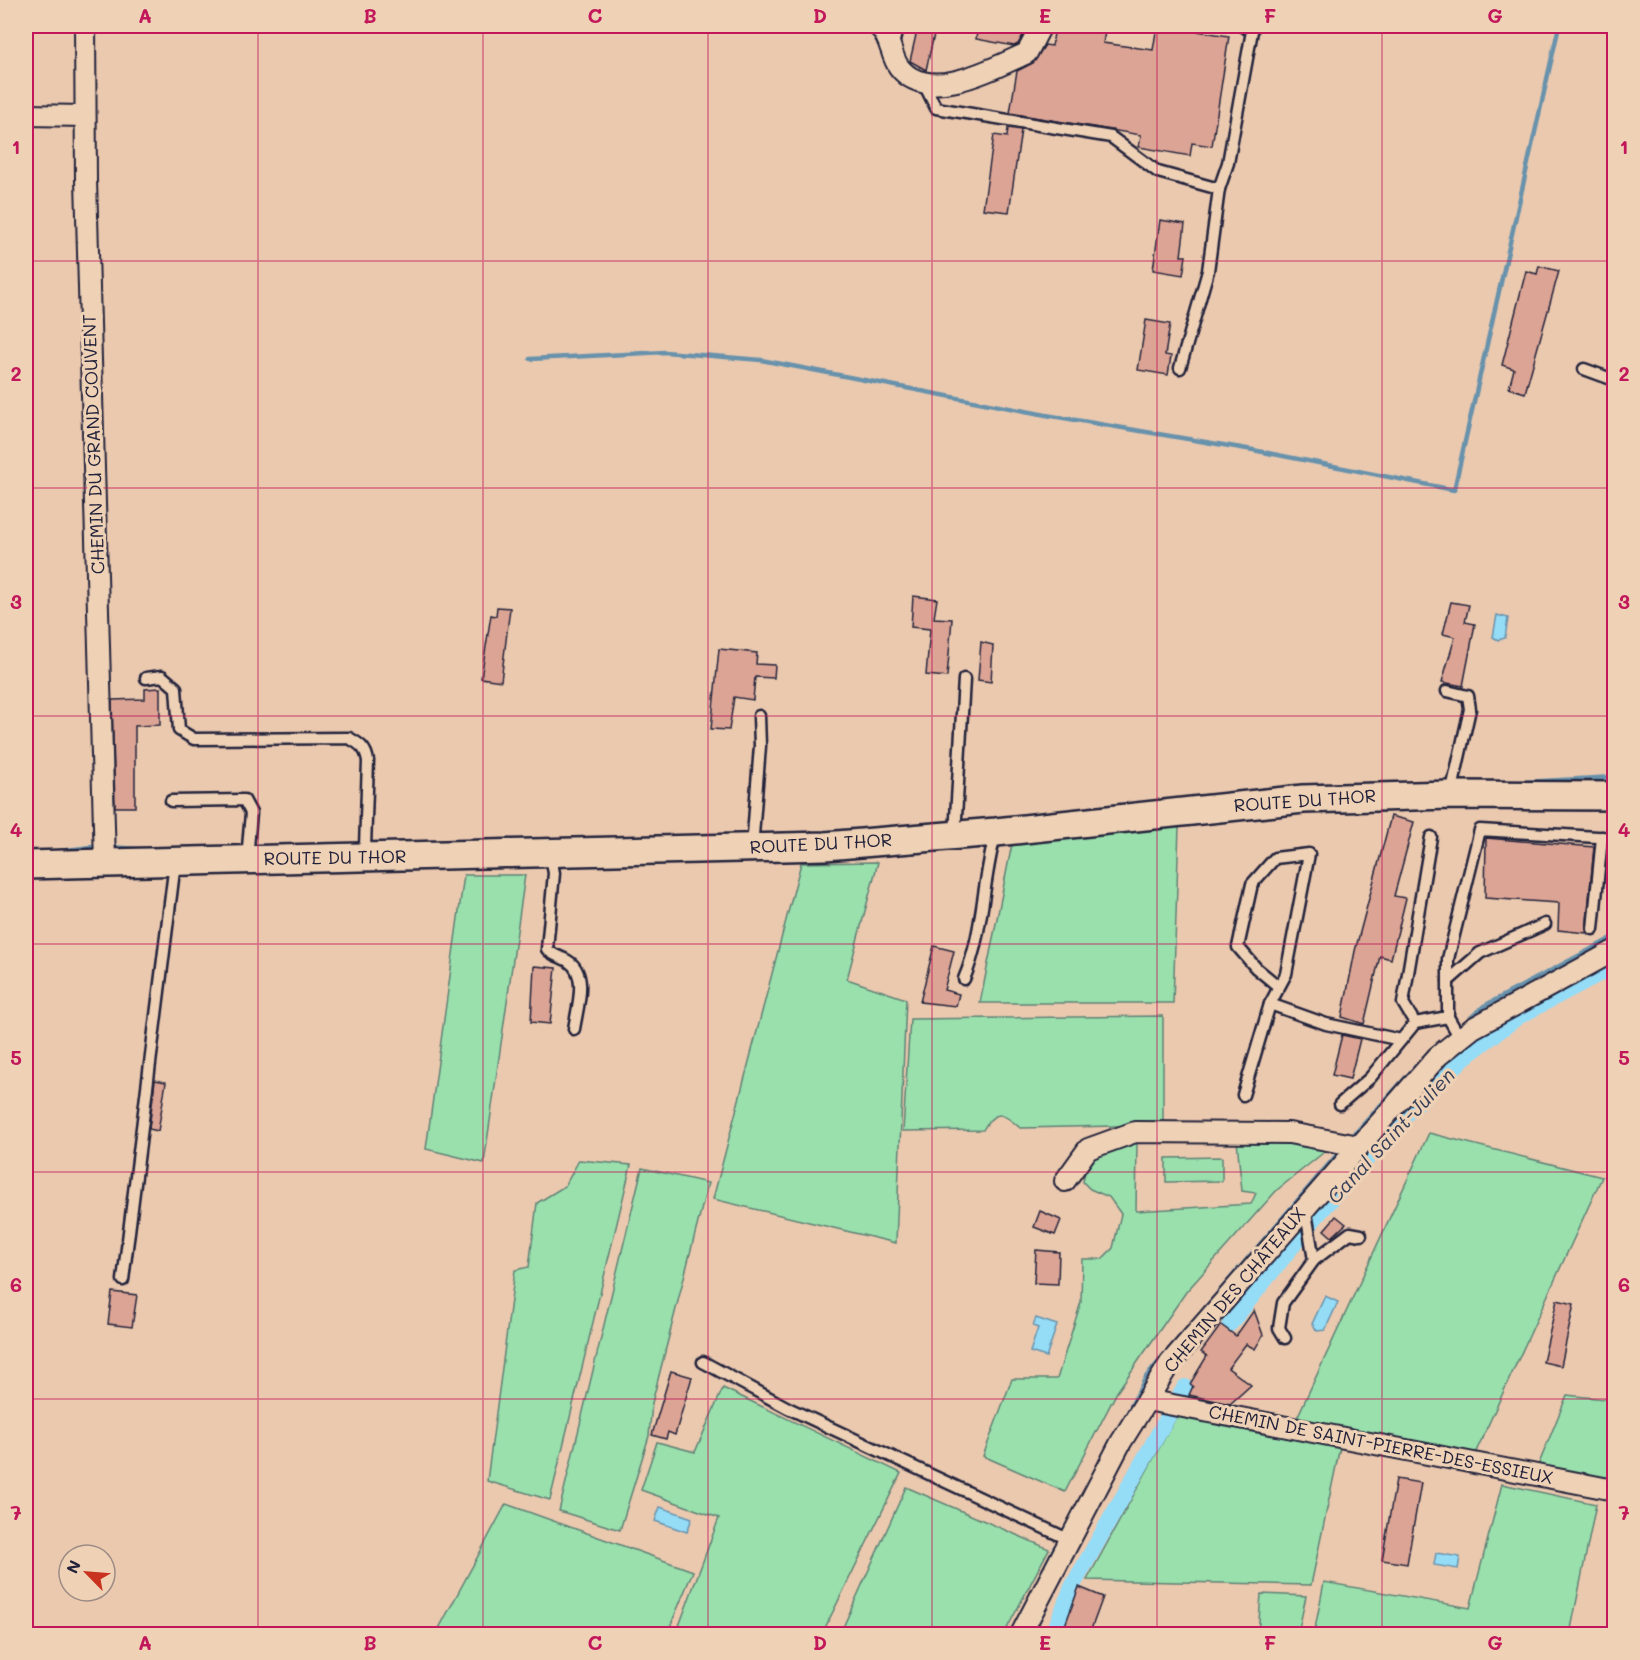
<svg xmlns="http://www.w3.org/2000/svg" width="1640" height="1660" font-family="Mali,sans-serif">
<rect width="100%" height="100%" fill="#ebc9af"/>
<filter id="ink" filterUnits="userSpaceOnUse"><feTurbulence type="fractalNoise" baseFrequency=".0167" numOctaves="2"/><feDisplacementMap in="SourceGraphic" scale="12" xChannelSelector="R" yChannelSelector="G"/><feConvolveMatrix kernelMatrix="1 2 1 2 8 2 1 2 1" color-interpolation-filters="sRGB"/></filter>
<g filter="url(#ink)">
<g fill="#9ae0ad" stroke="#5e8174" stroke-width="1.5">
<path d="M1179 827 1173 1003H980L1012 844Z"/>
<path d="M878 862 847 979 906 999 896 1243 713 1199 801 863Z"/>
<path d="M464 875H525L484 1163 426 1149Z"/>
<path d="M1163 1016V1125L1020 1128C1004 1113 995 1108 983 1130L903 1131 910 1019Z"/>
<path d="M1429 1133 1602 1177 1474 1456 1296 1420Z"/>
<path d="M1287 1140 1328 1149 1277 1190 1186 1292 1117 1392 1065 1492 983 1456 1012 1379H1057L1081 1302 1082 1259H1102L1113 1248 1121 1214 1109 1197 1090 1189 1083 1182C1087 1150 1110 1147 1137 1142L1136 1211 1251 1204 1256 1193 1242 1191 1237 1141Z"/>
<path d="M1222 1157V1181L1166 1182V1158Z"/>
<path d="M579 1160 631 1165 550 1500 487 1481 515 1270 529 1267 537 1203 565 1186Z"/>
<path d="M642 1168 708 1183 652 1403 649 1436 620 1530 559 1511Z"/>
<path d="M723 1388 901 1473 822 1634H676L719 1518 641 1490 657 1442 695 1452Z"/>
<path d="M1567 1395 1613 1400 1614 1397V1481L1538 1466Z"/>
<path d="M1179 1412 1341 1442 1311 1585 1087 1580Z"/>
<path d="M1502 1484 1596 1504 1570 1634H1314L1324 1582 1470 1608Z"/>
<path d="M906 1487 1049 1549 1004 1634H840Z"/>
<path d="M506 1504 693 1571 667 1634H436Z"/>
<path d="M1261 1594 1306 1596 1298 1634H1258Z"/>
</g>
<g fill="#95dcf7" stroke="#6792ac" stroke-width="1.5">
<path d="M1497 615 1508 618 1505 638 1498 640 1493 637Z"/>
<path d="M1325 1296 1338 1302 1325 1330 1317 1331 1312 1324Z"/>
<path d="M1036 1318 1057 1325 1046 1357 1030 1352 1038 1328 1033 1326Z"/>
<path d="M660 1507 692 1518 687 1532 655 1521Z"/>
<path d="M1436 1553 1460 1557 1458 1569 1434 1565Z"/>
</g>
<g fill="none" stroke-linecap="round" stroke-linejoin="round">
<g stroke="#6792ac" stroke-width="4.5">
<path d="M1613 26H1614"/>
<path d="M530 359 665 352 761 360 1046 415 1253 450 1454 490 1559 26"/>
<path d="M1525 782 1614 777"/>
<path d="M109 847 139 849"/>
<path d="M58 851 100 846"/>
<path d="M1466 1022 1484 1006 1614 937"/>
<path d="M1350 1139 1429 1052"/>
<path d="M1200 1314 1341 1150"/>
<path d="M1125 1418 1146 1377 1163 1357"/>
<path d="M1040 1577 1055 1547"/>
</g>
<g stroke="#95dcf7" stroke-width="16">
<path d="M1230 1324 1316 1217 1408 1112 1464 1058 1518 1017 1614 966"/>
<path d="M1177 1400 1185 1387"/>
<path d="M1053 1634 1072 1587 1170 1413"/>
</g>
</g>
<g fill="#dca494" stroke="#22223b" stroke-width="1.5">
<path d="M918 26H936L926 70 910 61Z"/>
<path d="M978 26H1028L1018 44 1014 46 976 39Z"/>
<path d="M1055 26H1106L1103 43 1153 50 1157 26H1185V29L1229 36 1212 146 1192 143 1190 156 1139 147 1141 135 1010 113 1017 71 1033 63 1045 45 1052 46Z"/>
<path d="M1008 128 1021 130 1009 212 983 209 994 135 1007 137Z"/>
<path d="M1160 220 1185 224 1181 256H1186L1183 275 1153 270Z"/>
<path d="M1539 266 1559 271 1525 393 1509 388 1514 369 1502 365 1526 271 1537 274Z"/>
<path d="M1146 320 1170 324 1165 355 1171 356 1168 375 1138 370Z"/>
<path d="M913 596 937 599 934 618 952 619 947 677 926 675 930 629 911 627Z"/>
<path d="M1451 602 1469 605 1465 622 1475 624 1463 686 1442 682 1455 637 1443 634Z"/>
<path d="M497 607 510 608 501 681 481 678 491 615 496 616Z"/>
<path d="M981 642 993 645 991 682 978 680Z"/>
<path d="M719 649 757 653 756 664 775 665 774 678 755 677 753 700 734 697 729 730 711 729Z"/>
<path d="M160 688V725L135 726V807H115L112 700 145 699V689Z"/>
<path d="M1391 816 1414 822 1394 896 1406 898 1391 959 1380 956 1364 1024 1342 1017 1355 951Z"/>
<path d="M1486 838 1594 847 1586 933 1558 930 1559 903 1485 898Z"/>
<path d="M934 946 954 951 944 990 959 994 956 1006 920 1002Z"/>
<path d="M534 966 556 968 550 1024 531 1022Z"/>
<path d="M1342 1035 1360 1039 1350 1079 1332 1075Z"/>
<path d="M155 1080 166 1082 158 1131 149 1129Z"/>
<path d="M1040 1211 1061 1220 1055 1235 1034 1227Z"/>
<path d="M1336 1216 1346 1224 1332 1237 1324 1230Z"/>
<path d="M1036 1250 1059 1252 1058 1284 1034 1283Z"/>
<path d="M112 1292 137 1295 132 1327 108 1324Z"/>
<path d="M1557 1300 1574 1304 1561 1366 1543 1362Z"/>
<path d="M1254 1310 1263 1335 1255 1349 1246 1344 1228 1368 1251 1385 1230 1404 1189 1395 1193 1386 1190 1384 1207 1356 1201 1352 1221 1325 1236 1336Z"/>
<path d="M671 1371 692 1377 675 1435 668 1432 666 1439 652 1435Z"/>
<path d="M1396 1479 1421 1483 1407 1564 1382 1560Z"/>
<path d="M1079 1587 1103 1597 1089 1635 1064 1628Z"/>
</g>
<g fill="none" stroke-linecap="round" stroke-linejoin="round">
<defs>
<g id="lane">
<path d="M892 48 898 26"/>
<path d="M923 82 936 108 1111 137 1158 172 1219 189"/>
<path d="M1180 368 1208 271 1219 189 1228 163 1252 31 1242 26"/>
<path d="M1584 369 1614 380"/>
<path d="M146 678 162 676 176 688 179 730 194 739 349 738C360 744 366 748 368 761L365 847 367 857"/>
<path d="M1447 691 1468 696 1470 709 1451 794"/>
<path d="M171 801 244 800 251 813 247 859"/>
<path d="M955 835 964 679"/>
<path d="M752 848 760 746 759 716"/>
<path d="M550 853 554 873 547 949C553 956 560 956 568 961 589 974 577 1008 574 1029"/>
<path d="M1593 929 1602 837"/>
<path d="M964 979C984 932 982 881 996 832"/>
<path d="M1448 981 1480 953 1545 924"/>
<path d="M1279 987 1256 968 1238 947 1252 884 1275 858 1309 854 1286 974 1270 1004 1326 1024 1401 1040"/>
<path d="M1415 1023 1403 1003 1431 837"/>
<path d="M1460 1038 1448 1017V959L1480 830 1614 838"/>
<path d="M1243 1095 1270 1004"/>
<path d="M1340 1104 1370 1078 1415 1023 1448 1017"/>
<path d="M1314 1260 1350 1233 1361 1235"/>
<path d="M123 1280 175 863"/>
<path d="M1285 1338 1279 1328 1283 1303 1314 1260 1305 1207"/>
<path d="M703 1362 788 1408 1070 1540"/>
</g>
<g id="street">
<path d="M85 26 86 180 105 862"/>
<path d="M878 26C891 36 890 55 899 67 928 105 993 68 1027 53L1041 26"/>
<path d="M26 115 85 116"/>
<path d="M1065 1181 1088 1149 1135 1132 1289 1133 1359 1146"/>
<path d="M1147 1400 1614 1490"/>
<path d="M1021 1634 1121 1442 1170 1363 1438 1056 1473 1028 1614 951"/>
</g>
<path id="secondary" d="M26 865 825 846 996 832 1303 799 1451 795 1614 796"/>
</defs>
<use href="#lane" stroke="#22223b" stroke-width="15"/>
<use href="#street" stroke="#22223b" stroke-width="24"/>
<use href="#secondary" stroke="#22223b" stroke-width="32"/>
<use href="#lane" stroke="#efd2b6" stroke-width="10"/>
<use href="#street" stroke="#efd2b6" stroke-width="20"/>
<use href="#secondary" stroke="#efd2b6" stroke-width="27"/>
</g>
</g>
<path fill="none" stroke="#c2185b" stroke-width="1.5" stroke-opacity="0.55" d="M258 26V1634M483 26V1634M708 26V1634M932 26V1634M1157 26V1634M1382 26V1634M26 261H1614M26 488H1614M26 716H1614M26 944H1614M26 1172H1614M26 1399H1614"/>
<g text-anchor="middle" stroke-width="6" stroke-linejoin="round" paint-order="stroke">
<g font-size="18" fill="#22223b" stroke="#efd2b6">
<text transform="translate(94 444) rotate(-92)" y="6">CHEMIN DU GRAND COUVENT</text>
<text transform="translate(1305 801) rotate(-4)" y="6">ROUTE DU THOR</text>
<text transform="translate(821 844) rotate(-3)" y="6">ROUTE DU THOR</text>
<text transform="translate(335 858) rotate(-1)" y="6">ROUTE DU THOR</text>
<text transform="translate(1235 1290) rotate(-50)" y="6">CHEMIN DES CHÂTEAUX</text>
<text transform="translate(1381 1445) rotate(11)" y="6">CHEMIN DE SAINT-PIERRE-DES-ESSIEUX</text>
</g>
<g font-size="20" font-style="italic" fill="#333e57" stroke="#efd2b6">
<text transform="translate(1391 1136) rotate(-47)" y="7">Canal Saint-Julien</text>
</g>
</g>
<rect width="1640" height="1660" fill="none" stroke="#efd2b6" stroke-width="66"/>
<g transform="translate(87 1573) rotate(295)"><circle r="28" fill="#efd2b6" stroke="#9d8c85" stroke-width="1.5"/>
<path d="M0-4.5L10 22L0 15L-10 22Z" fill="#c8321e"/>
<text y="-9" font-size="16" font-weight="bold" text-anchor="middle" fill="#22223b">N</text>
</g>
<rect x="33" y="33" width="1574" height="1594" fill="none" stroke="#c2185b" stroke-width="2"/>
<g font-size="20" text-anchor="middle" font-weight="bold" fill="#c2185b">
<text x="145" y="23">A</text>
<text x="370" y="23">B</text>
<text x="595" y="23">C</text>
<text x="820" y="23">D</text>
<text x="1045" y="23">E</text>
<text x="1270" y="23">F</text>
<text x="1495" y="23">G</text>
<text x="16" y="154">1</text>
<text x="1624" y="154">1</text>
<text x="16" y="381">2</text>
<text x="1624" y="381">2</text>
<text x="16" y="609">3</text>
<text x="1624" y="609">3</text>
<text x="16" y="837">4</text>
<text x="1624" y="837">4</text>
<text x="16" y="1065">5</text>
<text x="1624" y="1065">5</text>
<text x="16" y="1292">6</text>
<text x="1624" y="1292">6</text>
<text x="16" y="1520">7</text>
<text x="1624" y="1520">7</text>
<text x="145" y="1650">A</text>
<text x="370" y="1650">B</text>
<text x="595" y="1650">C</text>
<text x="820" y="1650">D</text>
<text x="1045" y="1650">E</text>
<text x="1270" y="1650">F</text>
<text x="1495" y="1650">G</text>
</g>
</svg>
